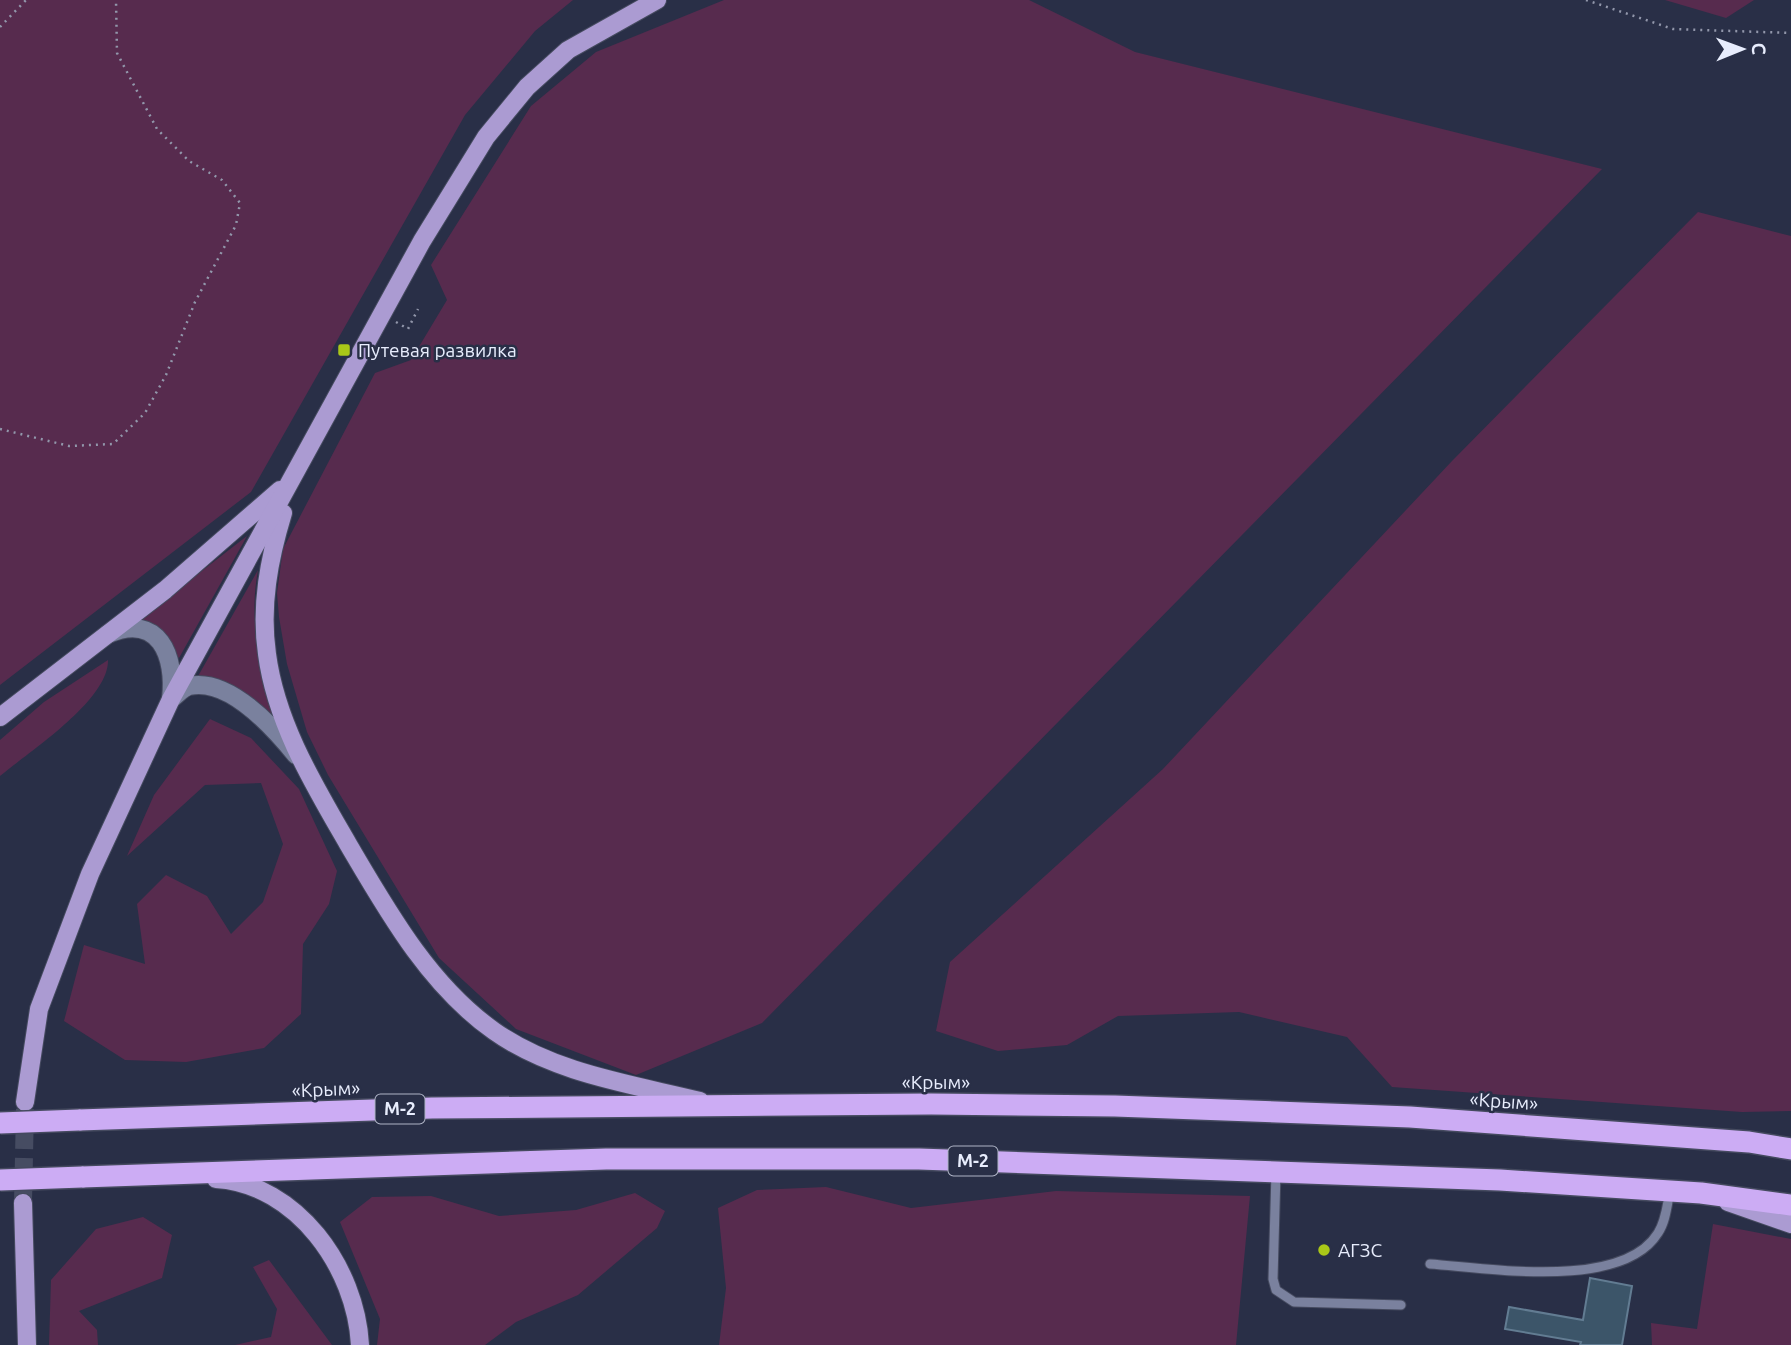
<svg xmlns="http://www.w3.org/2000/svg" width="1791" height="1345" font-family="Ubuntu,sans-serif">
<rect width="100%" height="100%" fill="#292f47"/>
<g fill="#572b4e">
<path d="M0 0H573L535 31 465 115 251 492 0 685Z"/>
<path d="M724 0H1029L1135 52 1602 169 762 1023 636 1075 516 1029 439 958 328 775 307 732 287 664 279 617 277 593 283 549 375 373 411 360 447 300 431 265 531 106 596 52Z"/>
<path d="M1665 0H1754L1726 18Z"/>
<path d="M1698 212 1791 236V1111L1742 1112 1392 1087 1347 1037 1239 1012 1118 1016 1067 1045 998 1051 936 1031 950 962 1163 769 1452 461Z"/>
<path d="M247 536 179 658 136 622Z"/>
<path d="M258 570C248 623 261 671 276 722L197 678Z"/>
<path d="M108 660C109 700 29 752 0 776V740L44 702Z"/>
<path d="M210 719 251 738 299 789 337 871 329 904 303 944 301 1014 264 1048 186 1062 125 1060 64 1021 84 945 145 964 137 904 166 875 207 896 231 934 263 902 283 844 261 783 205 785 127 856 154 795Z"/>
<path d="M826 1187 911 1208 1056 1191 1250 1196 1236 1345H719L726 1288 718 1208 757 1190Z"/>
<path d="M635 1193 665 1211 657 1228 578 1295 516 1322 485 1345H377L380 1319 340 1222 372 1197 431 1196 499 1216 576 1210Z"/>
<path d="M143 1217 172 1235 162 1278 79 1311 97 1330 98 1345H49L51 1280 96 1229Z"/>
<path d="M1713 1224 1791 1239V1345H1652L1651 1323 1697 1329Z"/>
<path d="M269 1260 332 1345H235L271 1337 277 1309 253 1267Z"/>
</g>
<path fill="#3c5569" stroke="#627c92" stroke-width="2" d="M1590 1278 1632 1286 1622 1345H1580L1581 1342 1505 1329 1509 1307 1583 1320Z"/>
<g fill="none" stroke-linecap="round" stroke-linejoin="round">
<path stroke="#464c62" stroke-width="18" stroke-dasharray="18 9" stroke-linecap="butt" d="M23 1203 25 1109"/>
<defs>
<g id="lane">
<path d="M1276 1172 1273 1279 1276 1290 1294 1302 1401 1305"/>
<path d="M1430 1264C1488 1268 1622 1291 1658 1233 1666 1221 1667 1205 1670 1191"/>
</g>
<g id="secondary">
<path d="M108 634C159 612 176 656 171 699"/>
<path d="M171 699C177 695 182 688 189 686 229 677 274 728 296 755"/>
</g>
<g id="primary">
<path d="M283 513C269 559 260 606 267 654 276 723 314 785 348 844 388 912 429 985 494 1031 553 1073 631 1084 700 1101"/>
<path d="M0 717 165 590 280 490"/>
<path d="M25 1102 39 1009 90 874 171 699 422 241 486 137 527 87 568 50 657 0"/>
<path d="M216 1179C297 1184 356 1268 360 1345"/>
<path d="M1728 1202 1791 1224"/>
<path d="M23 1203 27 1345"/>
</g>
<g id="highway">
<path d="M79 1120 432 1108 931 1104 1115 1106 1410 1117 1749 1142 1791 1149"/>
<path d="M82 1177 606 1159H919L1500 1180 1701 1193 1791 1205"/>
</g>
</defs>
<use href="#lane" stroke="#454a5f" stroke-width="11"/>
<use href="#secondary" stroke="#454a5f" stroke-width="20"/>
<use href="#primary" stroke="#454a5f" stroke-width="20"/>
<use href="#highway" stroke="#454a5f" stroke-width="24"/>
<g stroke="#9297ab" stroke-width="2.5" stroke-dasharray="2 5" stroke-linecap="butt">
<path d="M1586 0 1673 29 1791 33"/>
<path d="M0 27 26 0"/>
<path d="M396 322 408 329 418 309"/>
<path d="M0 429 69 446 113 444 145 413 166 375 195 302 236 225 240 203 222 180 189 161 157 129 117 53 116 0"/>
</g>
<use href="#lane" stroke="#7a819e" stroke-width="9"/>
<use href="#secondary" stroke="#7a819e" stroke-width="18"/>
<use href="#primary" stroke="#ab9bd2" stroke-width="18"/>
<use href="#highway" stroke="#ccacf4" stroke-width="21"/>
<defs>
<g id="highway-bridge">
<path d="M0 1123 79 1120"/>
<path d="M0 1180 82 1177"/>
</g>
</defs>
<use href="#highway-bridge" stroke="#454a5f" stroke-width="24" stroke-linecap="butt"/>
<use href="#highway-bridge" stroke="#ccacf4" stroke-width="21"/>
</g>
<g fill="#aac718" stroke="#292f47" stroke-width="2.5">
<rect x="337" y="343" width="14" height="14" rx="3.5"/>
<circle cx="1324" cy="1250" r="7"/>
</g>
<g text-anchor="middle" stroke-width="5" stroke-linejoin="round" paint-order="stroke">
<g fill="#292f47" stroke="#afb4c6" stroke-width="2">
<rect x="375.5" y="1094.5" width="49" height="29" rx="5"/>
<rect x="948.5" y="1146.5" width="49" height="29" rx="5"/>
</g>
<g font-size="18" font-weight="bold" fill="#e8edfd">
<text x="400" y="1115">М-2</text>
<text x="973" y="1167">М-2</text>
</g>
<g font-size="19" fill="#e8edfd" stroke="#292f47" text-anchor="start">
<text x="358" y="357">Путевая развилка</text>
<text x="1338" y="1257">АГЗС</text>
</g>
<g font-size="19" fill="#e8edfd" stroke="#292f47">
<text x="936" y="1089">«Крым»</text>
<text transform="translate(326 1089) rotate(-2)" y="7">«Крым»</text>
<text transform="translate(1504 1101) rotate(4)" y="7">«Крым»</text>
</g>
</g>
<g transform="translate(1742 49) rotate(89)" stroke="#292f47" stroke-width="5" paint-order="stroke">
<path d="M0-5L12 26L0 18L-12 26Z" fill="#e8edfd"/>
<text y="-10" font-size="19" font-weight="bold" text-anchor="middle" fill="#e8edfd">С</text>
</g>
</svg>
